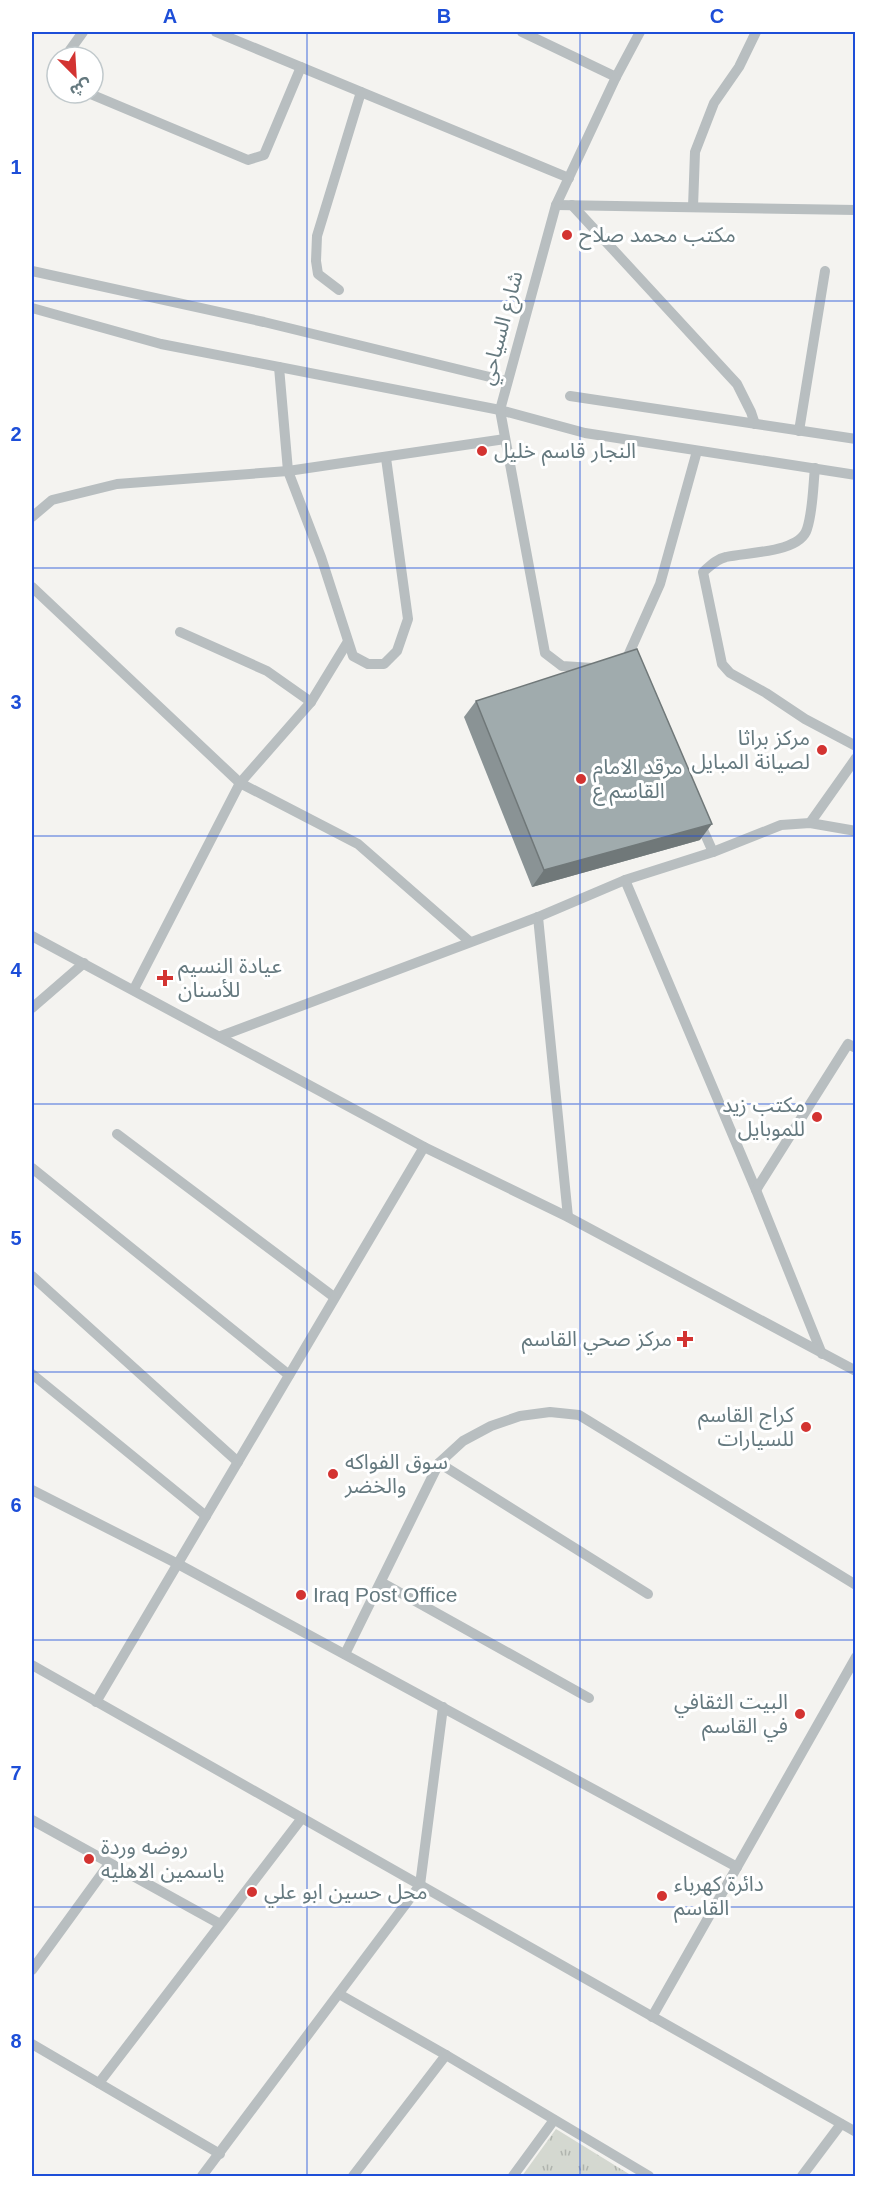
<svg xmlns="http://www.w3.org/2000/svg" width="887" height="2208" font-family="Arial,'Noto Sans Arabic',sans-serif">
<defs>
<pattern id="park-tufts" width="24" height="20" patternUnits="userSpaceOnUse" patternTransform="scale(1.5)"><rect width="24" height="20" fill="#d4d8d0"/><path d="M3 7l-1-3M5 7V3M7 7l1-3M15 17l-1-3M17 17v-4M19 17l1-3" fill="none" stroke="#b0b4ae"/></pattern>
</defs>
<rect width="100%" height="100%" fill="#f4f3f0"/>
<path fill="url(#park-tufts)" d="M556 2129 629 2174 627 2176H522Z"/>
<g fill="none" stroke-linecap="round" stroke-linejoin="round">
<g stroke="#b8bec0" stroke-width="10">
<path d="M216 32 569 178"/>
<path d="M522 32 616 77"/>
<path d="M65 57 83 32"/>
<path d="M88 93 248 160 264 155 301 67"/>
<path d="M556 205 856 210"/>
<path d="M572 205 737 384 751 412 755 424"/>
<path d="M693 207 695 152 714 103 739 67 756 32"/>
<path d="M32 271 264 322 506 381"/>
<path d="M339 290 318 274 316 261 317 236 361 92"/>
<path d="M32 308 161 344 500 410 585 433 856 475"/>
<path d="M279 367 288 471 321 557 353 656 368 664H384L397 651 408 619 386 458"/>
<path d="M570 396 856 439"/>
<path d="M799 431 825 271"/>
<path d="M815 468C813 486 813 511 807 529 800 553 747 552 726 557 716 559 710 566 703 572L722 664 730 673 766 693 805 719 856 746"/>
<path d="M32 517 52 500 117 484 288 471 505 439"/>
<path d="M32 587 240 783 358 844 469 941"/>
<path d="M180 632 267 671 311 702"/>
<path d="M622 660 627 658 660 584 697 451"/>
<path d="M593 668 562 666 545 653 500 410 556 205 616 77 640 32"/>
<path d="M700 823 713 852"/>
<path d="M810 823 856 758"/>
<path d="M625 880 756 1190 822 1354"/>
<path d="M538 917 568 1217"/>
<path d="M32 936 424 1147 568 1217 856 1371"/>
<path d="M134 989 240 783 311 702 347 643"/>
<path d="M32 1008 84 963"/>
<path d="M221 1036 538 917 625 880 713 852 781 825 810 823 856 831"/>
<path d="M117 1134 334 1297"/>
<path d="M32 1168 289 1375"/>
<path d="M756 1190 848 1044 856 1048"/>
<path d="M32 1276 238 1462"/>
<path d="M32 1374 206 1516"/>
<path d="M439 1463 648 1594"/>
<path d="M32 1490 178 1564 737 1867"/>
<path d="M381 1582 589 1698"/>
<path d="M345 1654 439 1463 463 1441 491 1426 520 1416 550 1412 579 1415 856 1585"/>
<path d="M32 1665 856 2132"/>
<path d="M96 1702 424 1147"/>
<path d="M32 1820 220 1924"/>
<path d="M32 1970 109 1864"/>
<path d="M339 1994 446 2055 649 2176"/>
<path d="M652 2017 856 1657"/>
<path d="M32 2044 220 2154"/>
<path d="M99 2083 302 1818"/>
<path d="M202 2176 420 1885 443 1707"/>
<path d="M353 2176 446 2055"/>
<path d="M513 2176 554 2120"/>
<path d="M802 2176 841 2124"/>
</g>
</g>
<path fill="#8a9395" d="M476 701 700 840 532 887 464 717Z"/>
<path fill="#707879" d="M712 824 700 840 532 887 544 870Z"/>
<path fill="#a0abad" stroke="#707879" stroke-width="1.5" d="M637 649 712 824 544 870 476 701Z"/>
<path fill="none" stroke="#1d4ed8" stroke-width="1.5" stroke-opacity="0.55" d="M307 32V2176M580 32V2176M32 301H856M32 568H856M32 836H856M32 1104H856M32 1372H856M32 1640H856M32 1907H856"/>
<g fill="#d33331" stroke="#fff" stroke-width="2">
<circle cx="567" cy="235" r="6"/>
<circle cx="482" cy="451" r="6"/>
<circle cx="822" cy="750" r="6"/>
<circle cx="581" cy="779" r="6"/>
<path d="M162 969h6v6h6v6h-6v6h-6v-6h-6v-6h6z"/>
<circle cx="817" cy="1117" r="6"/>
<path d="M682 1330h6v6h6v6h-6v6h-6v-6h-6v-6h6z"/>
<circle cx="806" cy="1427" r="6"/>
<circle cx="333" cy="1474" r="6"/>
<circle cx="301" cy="1595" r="6"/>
<circle cx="800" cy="1714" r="6"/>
<circle cx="89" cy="1859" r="6"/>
<circle cx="252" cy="1892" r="6"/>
<circle cx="662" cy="1896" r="6"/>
</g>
<g text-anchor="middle" stroke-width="6" stroke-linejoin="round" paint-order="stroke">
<g font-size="21" fill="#65797f" stroke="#fff" text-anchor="start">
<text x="579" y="242">مكتب محمد صلاح</text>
<text x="494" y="458">النجار قاسم خليل</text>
<text x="810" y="745" text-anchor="end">مركز براثا<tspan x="810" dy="24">لصيانة المبايل</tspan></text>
<text x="593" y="774">مرقد الامام<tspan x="593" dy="24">القاسم ع</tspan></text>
<text x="178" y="973">عيادة النسيم<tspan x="178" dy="24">للأسنان</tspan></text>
<text x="805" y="1112" text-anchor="end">مكتب زيد<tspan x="805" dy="24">للموبايل</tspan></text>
<text x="672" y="1346" text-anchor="end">مركز صحي القاسم</text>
<text x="794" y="1422" text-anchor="end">كراج القاسم<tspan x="794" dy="24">للسيارات</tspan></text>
<text x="345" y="1469">سوق الفواكه<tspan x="345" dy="24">والخضر</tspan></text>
<text x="313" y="1602">Iraq Post Office</text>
<text x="788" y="1709" text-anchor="end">البيت الثقافي<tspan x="788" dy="24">في القاسم</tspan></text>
<text x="101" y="1854">روضه وردة<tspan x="101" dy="24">ياسمين الاهليه</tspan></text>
<text x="674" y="1891">دائرة كهرباء<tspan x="674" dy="24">القاسم</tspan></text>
<text x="264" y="1899">محل حسين ابو علي</text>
</g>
<g font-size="21" fill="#65797f" stroke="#fff">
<text transform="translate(501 328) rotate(-75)" y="7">شارع السياحي</text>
</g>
</g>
<rect width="887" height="2208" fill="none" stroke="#ffffff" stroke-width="66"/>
<g transform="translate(75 75) rotate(156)"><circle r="28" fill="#ffffff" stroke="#c1c9cc" stroke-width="1.5"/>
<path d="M0-4.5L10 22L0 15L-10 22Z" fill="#d33331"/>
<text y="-9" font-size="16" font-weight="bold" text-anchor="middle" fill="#65797f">ش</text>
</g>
<rect x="33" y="33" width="821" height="2142" fill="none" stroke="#1d4ed8" stroke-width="2"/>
<g font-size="20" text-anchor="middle" font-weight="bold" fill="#1d4ed8">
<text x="170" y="23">A</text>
<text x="444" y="23">B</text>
<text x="717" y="23">C</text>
<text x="16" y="174">1</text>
<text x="16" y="441">2</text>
<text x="16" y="709">3</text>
<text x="16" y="977">4</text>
<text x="16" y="1245">5</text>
<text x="16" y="1512">6</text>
<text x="16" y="1780">7</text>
<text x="16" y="2048">8</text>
</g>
</svg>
